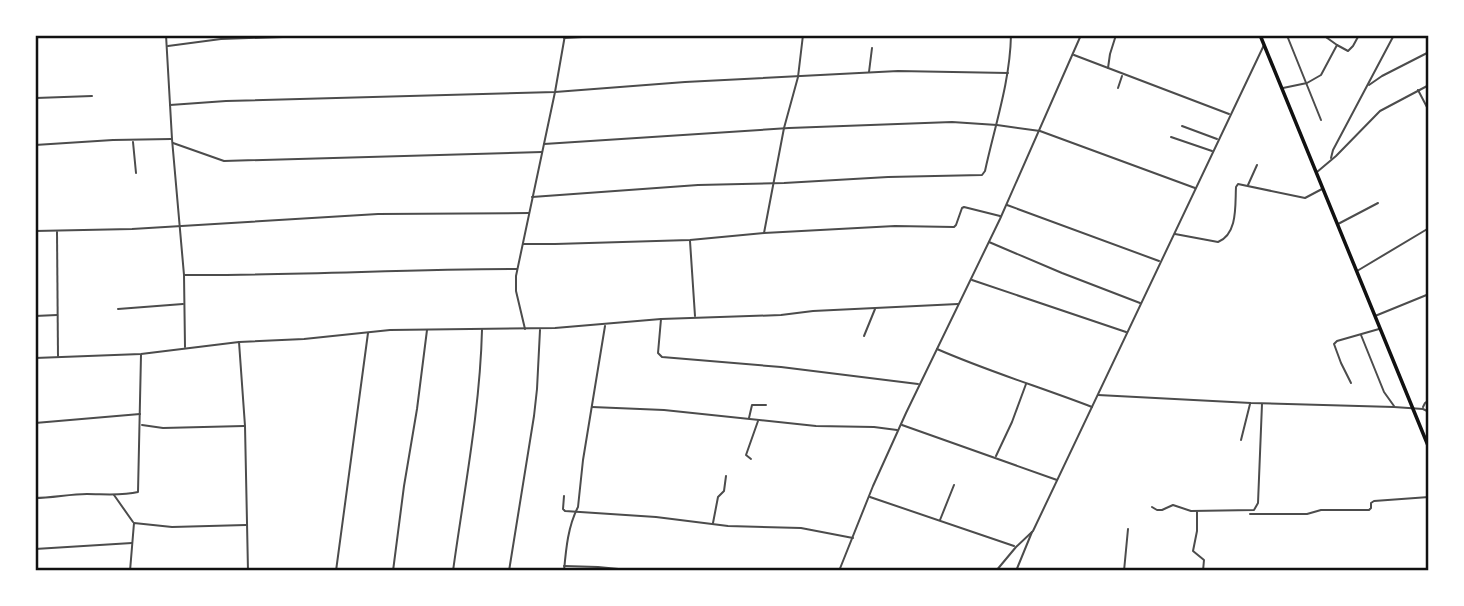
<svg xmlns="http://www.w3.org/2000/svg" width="1464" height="606" font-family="'Crimson Pro',serif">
<rect width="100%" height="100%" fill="#fff"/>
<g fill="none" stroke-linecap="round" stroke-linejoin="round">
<g stroke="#4c4c4c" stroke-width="2">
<path d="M166 35 172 139 184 275 185 347"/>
<path d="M1323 35 1337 45 1348 51 1353 46 1359 35"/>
<path d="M1426 35 1429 43"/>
<path d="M564 38 619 35"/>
<path d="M1288 38 1321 120"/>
<path d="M168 46 221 39 341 35"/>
<path d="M1074 55 1229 114"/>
<path d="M1108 68 1110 54 1116 35"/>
<path d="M869 72 872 48"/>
<path d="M1369 85 1382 76 1429 52"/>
<path d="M1118 88 1122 76"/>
<path d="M1283 88 1307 83 1321 75 1337 45"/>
<path d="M1418 90 1429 111"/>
<path d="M36 98 92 96"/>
<path d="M170 105 226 101 555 92 685 82 898 71 1008 73"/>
<path d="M1182 126 1217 139"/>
<path d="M1171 137 1212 151"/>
<path d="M133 142 136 173"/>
<path d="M173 143 224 161 542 152"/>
<path d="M544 144 789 128 952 122 997 125 1040 131 1195 188"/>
<path d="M35 145 113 140 171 139"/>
<path d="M1331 158 1333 150 1394 35"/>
<path d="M35 170 37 35"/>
<path d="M1317 172 1336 156 1380 111 1429 85"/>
<path d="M1248 185 1257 165"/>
<path d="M532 197 698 185 784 183 888 177 982 175 985 171C995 125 1010 82 1011 35"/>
<path d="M1007 205 1159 261"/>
<path d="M1338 224 1378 203"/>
<path d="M35 231 132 229 378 214 529 213"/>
<path d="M57 232 58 356"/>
<path d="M764 233 784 128 798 77 803 35"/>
<path d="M1175 234 1218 242C1238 234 1235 205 1236 187L1238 184 1305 198 1322 189"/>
<path d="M690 241 695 316"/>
<path d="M989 242 1062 273 1140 303"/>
<path d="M523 244H555L690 240 764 233 895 226 954 227 956 225 962 208 964 207 1000 216"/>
<path d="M1357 271 1429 228"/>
<path d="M184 275C295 276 406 269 517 269"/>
<path d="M972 280 1126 332"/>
<path d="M118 309 183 304"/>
<path d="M35 316 57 315"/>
<path d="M1375 316 1429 294"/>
<path d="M661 319 658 353 662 357 781 367 918 384"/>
<path d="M525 329 516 291V276L555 92 565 35"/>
<path d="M1361 335 1384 392 1394 406"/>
<path d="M864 336 875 309"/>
<path d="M239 342 304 339 390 330 555 328 661 319 781 315 813 311 958 304"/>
<path d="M937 349C987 371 1040 387 1092 407"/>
<path d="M35 358 141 354 239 342 245 426 248 571"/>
<path d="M1351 383 1341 363 1334 344 1337 341 1379 329"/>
<path d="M1098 395 1251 403 1394 407 1423 409 1429 412"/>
<path d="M592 407 664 410 816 426 874 427 897 430"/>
<path d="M1423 407 1425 403 1429 400"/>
<path d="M749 418 752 405H766"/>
<path d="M35 423 140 414"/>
<path d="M142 425 163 428 244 426"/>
<path d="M902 425 1057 480"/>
<path d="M1241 440 1250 404"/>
<path d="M996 456 1012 422 1026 384"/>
<path d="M751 459 746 455 758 421"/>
<path d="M114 495 133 522"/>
<path d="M564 496 563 509 565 511 656 517 728 526 801 528 853 538"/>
<path d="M870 497 1014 546"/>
<path d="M35 498C52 498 70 494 87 494 104 494 122 496 138 492L141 355"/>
<path d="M1152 507 1157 510H1162L1173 505 1191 511 1254 510 1258 503 1262 404"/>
<path d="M1197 512V531L1193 551 1204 560 1203 571"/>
<path d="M1250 514H1307L1321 510H1369L1371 508V503L1374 501 1429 497"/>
<path d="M940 520 954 485"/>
<path d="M713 523 718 497 724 491 726 476"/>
<path d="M35 549 132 543"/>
<path d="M564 566 598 567 639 571"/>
<path d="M130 571 134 523 172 527 246 525"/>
<path d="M336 571 368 333"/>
<path d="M393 571 404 486 417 409 427 330"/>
<path d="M453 571C464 491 480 410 482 330"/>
<path d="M509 571 534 416 537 389 540 330"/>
<path d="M564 571C566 549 568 526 578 507L583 460 605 326"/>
<path d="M839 571 873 486 906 413 1000 219 1081 35"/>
<path d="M996 571 1016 547 1033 531 1264 45"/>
<path d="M1016 571 1032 532"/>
<path d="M1124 571 1128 529"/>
</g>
<path stroke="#111" stroke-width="3.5" d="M1260 35 1429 448"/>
</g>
<rect width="1464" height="606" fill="none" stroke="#ffffff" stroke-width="74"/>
<rect x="37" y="37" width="1390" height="532" fill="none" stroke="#111" stroke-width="2.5"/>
</svg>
